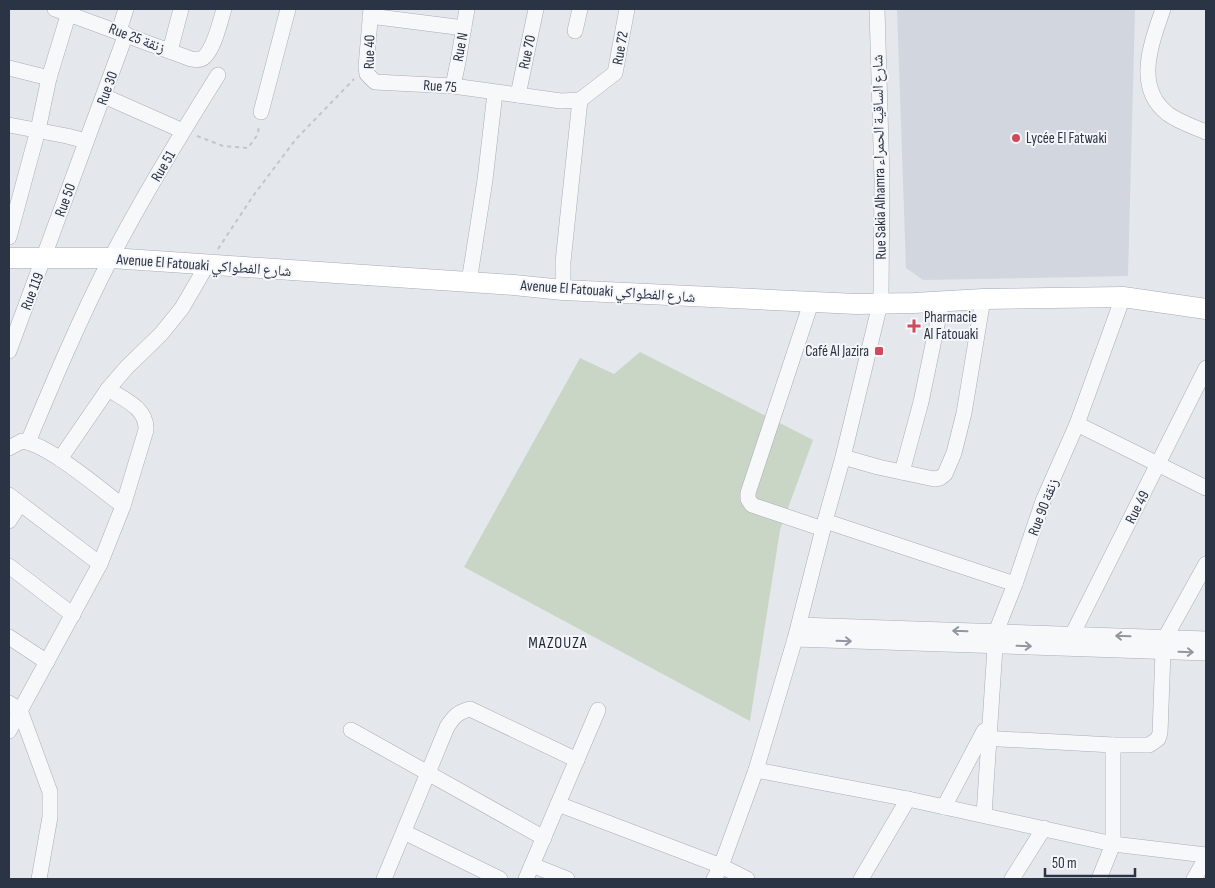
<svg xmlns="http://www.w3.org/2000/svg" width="1215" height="888" font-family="'Sofia Sans Condensed','Noto Naskh Arabic',sans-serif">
<rect width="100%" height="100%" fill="#e4e7ec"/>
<path fill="#d2d6de" d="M897 9H1135L1128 276 923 280 906 268Z"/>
<path fill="#c9d6c5" d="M640 352 813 440 780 530 750 721 464 567 580 358 614 374Z"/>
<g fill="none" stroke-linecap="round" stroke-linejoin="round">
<defs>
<g id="minor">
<path d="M55 9 191 59C195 59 199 61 203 58 214 50 220 22 224 9"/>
<path d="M371 9 366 67 367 74 375 82 453 86 561 101 580 100"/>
<path d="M1163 9C1152 42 1133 87 1168 114 1179 122 1194 127 1206 132"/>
<path d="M370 16 464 28"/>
<path d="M119 31 126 9"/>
<path d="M575 31 580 9"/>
<path d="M170 51 181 9"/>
<path d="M9 68 49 78"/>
<path d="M453 86 458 62 467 9"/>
<path d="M518 95 536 9"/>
<path d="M104 96 183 131"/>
<path d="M580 100 615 73 627 9"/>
<path d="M261 112 288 9"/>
<path d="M9 125 67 136 86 141"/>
<path d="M9 237 38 130 49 78 70 9"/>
<path d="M469 282 485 180 495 93"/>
<path d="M563 290V262L580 100"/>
<path d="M811 303 748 493V499L752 505 823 529"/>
<path d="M9 351 126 34"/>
<path d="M1077 424 1206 488"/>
<path d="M28 442C54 380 80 318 111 258 143 196 181 134 218 75"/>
<path d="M9 448 22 441C48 444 100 489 123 506"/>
<path d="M843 457 878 467 934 479 940 478 945 474 954 453 964 413 983 299"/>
<path d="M60 459 108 389 127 367 161 334 182 308 207 265"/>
<path d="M902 472 921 402 942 301"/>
<path d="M9 495 100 564"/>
<path d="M9 521 20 504"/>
<path d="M825 521 1015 584"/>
<path d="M9 566 73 615"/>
<path d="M799 625 1206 639"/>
<path d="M9 637 47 662"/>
<path d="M795 639 1206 653"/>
<path d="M1072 642V635L1206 368"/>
<path d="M9 703 20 710 50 792V817L39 879"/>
<path d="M351 730 544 838"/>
<path d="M9 731 100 564 123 506 146 430C147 408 125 400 108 389"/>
<path d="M981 738 1113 745H1149L1158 739 1160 733 1163 651 1165 638 1206 564"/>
<path d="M756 770 908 799 1113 844 1206 855"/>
<path d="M558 804 721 866 747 879"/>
<path d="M944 807 984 731"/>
<path d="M984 815 996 632 1015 584 1043 501 1077 424 1123 297"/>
<path d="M404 832 500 879"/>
<path d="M532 865 567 879"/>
<path d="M384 879 447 727C454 716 458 712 470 709L577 760"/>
<path d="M526 879 598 710"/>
<path d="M714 879 721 866 756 770 795 639 825 521 843 457 880 304 881 294 882 180 877 9"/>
<path d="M861 879 908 799"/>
<path d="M1012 879 1044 828"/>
<path d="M1099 879 1113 844V745"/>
<path d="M1194 879 1206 858"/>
</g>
<path id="major" d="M9 258H111L514 285 563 290 856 304 914 303 983 299 1123 297 1206 309"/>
</defs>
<use href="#minor" stroke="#a9aeb7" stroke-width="16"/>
<use href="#major" stroke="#a3abb8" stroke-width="21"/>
<g stroke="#c2c5cb" stroke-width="2" stroke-dasharray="4 4" stroke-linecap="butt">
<path d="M197 136 223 146 248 148 258 134 259 124"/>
<path d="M218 249 253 196 296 139 354 79"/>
</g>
<use href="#minor" stroke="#f7f8fa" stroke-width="15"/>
<use href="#major" stroke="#fff" stroke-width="20"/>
</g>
<defs><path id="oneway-shaft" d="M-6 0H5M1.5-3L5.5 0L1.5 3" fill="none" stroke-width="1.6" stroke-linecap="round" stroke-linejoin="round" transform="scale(1.25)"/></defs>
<g stroke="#9196a0">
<use href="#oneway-shaft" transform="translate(960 631) rotate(-178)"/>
<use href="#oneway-shaft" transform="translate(1123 636) rotate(-178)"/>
<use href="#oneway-shaft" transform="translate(844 641) rotate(2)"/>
<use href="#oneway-shaft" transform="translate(1024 646) rotate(2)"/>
<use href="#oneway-shaft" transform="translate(1186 652) rotate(2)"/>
</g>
<g fill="#d1495b" stroke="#f4f6f9" stroke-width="2">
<circle cx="1016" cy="138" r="5"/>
<path d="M911.5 318.5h5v5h5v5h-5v5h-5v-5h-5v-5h5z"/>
<rect x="874" y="346" width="10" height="10" rx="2.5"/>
</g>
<g text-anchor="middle" stroke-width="4" stroke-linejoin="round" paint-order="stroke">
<g font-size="15" fill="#2b3445" stroke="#f4f6f9">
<text transform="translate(137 38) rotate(21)" y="5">Rue 25 زنقة</text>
<text transform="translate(460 47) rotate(-80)" y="5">Rue N</text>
<text transform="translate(620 48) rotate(-80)" y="5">Rue 72</text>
<text transform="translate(369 52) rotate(-89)" y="5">Rue 40</text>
<text transform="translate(527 52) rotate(-78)" y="5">Rue 70</text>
<text transform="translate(440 86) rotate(4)" y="5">Rue 75</text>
<text transform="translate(107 88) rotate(-70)" y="5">Rue 30</text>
<text transform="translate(879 157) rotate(-91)" y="5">Rue Sakia Alhamra شارع الساقية الحمراء</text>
<text transform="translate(163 166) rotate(-60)" y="5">Rue 51</text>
<text transform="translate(65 200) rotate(-70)" y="5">Rue 50</text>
<text transform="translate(204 265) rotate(4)" y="5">Avenue El Fatouaki شارع الفطواكي</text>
<text transform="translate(32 291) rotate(-69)" y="5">Rue 119</text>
<text transform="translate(608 291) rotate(4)" y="5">Avenue El Fatouaki شارع الفطواكي</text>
<text transform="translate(1043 507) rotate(-69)" y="5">Rue 90 زنقة</text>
<text transform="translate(1137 507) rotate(-63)" y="5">Rue 49</text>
</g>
<g font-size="15" fill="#2b3445" stroke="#f4f6f9" text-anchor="start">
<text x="1026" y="143">Lycée El Fatwaki</text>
<text x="924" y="322">Pharmacie<tspan x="924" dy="17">Al Fatouaki</tspan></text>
<text x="869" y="356" text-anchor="end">Café Al Jazira</text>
</g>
<g font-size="16" letter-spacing="1" fill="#1d2536" stroke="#f4f6f9">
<text x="558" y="648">MAZOUZA</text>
</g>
</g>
<rect width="1215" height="888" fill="none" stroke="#2b3445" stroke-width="20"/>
<path d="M1045 868v8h90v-8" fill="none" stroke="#2b3445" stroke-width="2.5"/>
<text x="1052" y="868" font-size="15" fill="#2b3445" stroke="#f4f6f9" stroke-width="4" paint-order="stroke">50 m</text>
</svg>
